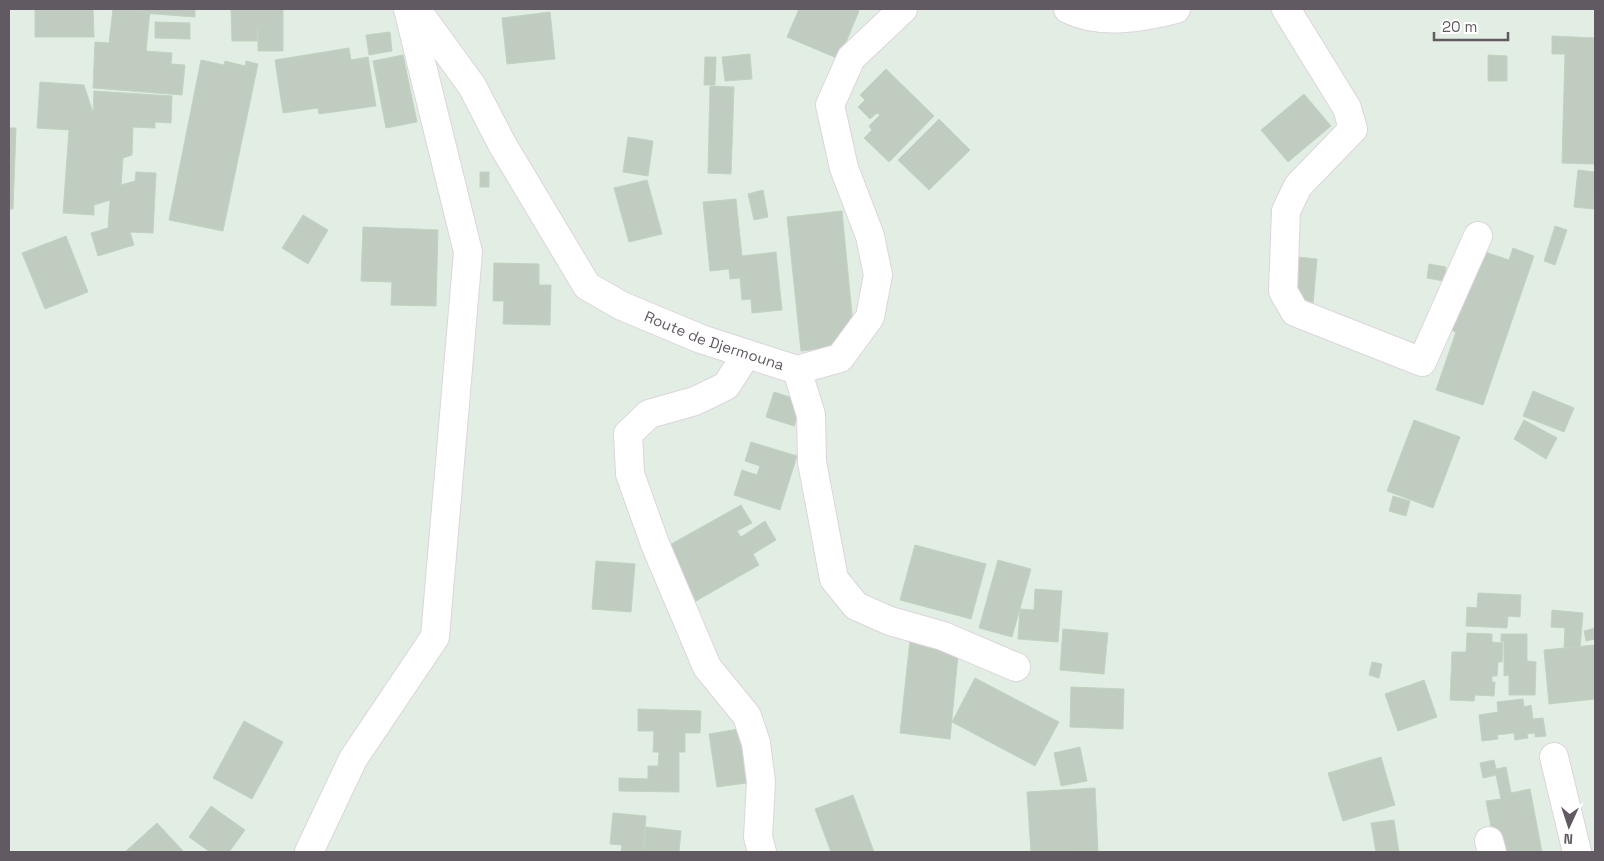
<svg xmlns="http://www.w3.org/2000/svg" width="1604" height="861" font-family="'Space Grotesk',sans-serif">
<rect width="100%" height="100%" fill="#e2eee3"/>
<g fill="#c1ccc0" stroke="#c0d3c0">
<path d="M35 9H93L94 37H35Z"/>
<path d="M113 9 150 11 146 51 172 53 171 64 185 65 182 95 93 88 95 42 109 43Z"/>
<path d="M143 9H195V17L142 13Z"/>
<path d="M231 9H283V51H258V27L257 41H232Z"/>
<path d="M799 9H853L859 11 839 59 787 37Z"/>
<path d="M550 12 555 59 507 64 502 18Z"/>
<path d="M155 22 190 23V39L155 38Z"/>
<path d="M390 32 392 51 369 55 366 35Z"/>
<path d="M1552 36 1595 38V164L1562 163 1565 54H1552Z"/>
<path d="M349 48 351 60 368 57 376 106 319 114 318 108 283 113 275 60Z"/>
<path d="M750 54 752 79 725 81 722 57Z"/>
<path d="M403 55 417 122 386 128 373 61Z"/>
<path d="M1488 55 1507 56V81H1488Z"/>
<path d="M705 57H716L715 85H704Z"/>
<path d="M201 60 224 65 225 61 245 66 246 61 258 64 223 231 169 220Z"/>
<path d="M886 69 934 116 889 162 864 138 872 130 869 126 880 115 877 113 870 119 858 107 865 100 860 95Z"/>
<path d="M40 82 84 85 93 113 94 91 172 96 171 123 155 122V128L133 127 132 155 123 158 121 185 135 181 136 172 156 173 153 233 130 232 134 245 98 256 91 233 108 228 110 200 94 205V215L63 213 69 130 37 128Z"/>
<path d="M710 86 734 87 731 174 708 173Z"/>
<path d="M1304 94 1331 126 1288 162 1261 130Z"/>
<path d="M939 119 970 150 929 190 898 160Z"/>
<path d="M9 128H16L13 209H9Z"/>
<path d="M628 137 653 141 648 176 623 172Z"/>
<path d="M1578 170 1595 172 1594 209 1574 207Z"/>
<rect x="480" y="172" width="9" height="15"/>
<path d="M647 180 662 234 629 242 614 188Z"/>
<path d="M763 190 768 217 754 220 748 194Z"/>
<path d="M736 199 742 256 776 252 782 310 752 313 751 299 742 300 740 278 730 279 729 269 710 271 703 202Z"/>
<path d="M842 211 855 345 801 351 787 217Z"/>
<path d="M303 215 328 230 308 264 282 248Z"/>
<path d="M1555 226 1567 230 1555 265 1544 261Z"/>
<path d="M363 227 438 230 436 306 391 305 392 282 361 281Z"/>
<path d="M66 236 88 292 45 309 22 253Z"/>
<path d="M1473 248 1509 260 1513 248 1534 256 1483 405 1436 390 1456 332 1446 328Z"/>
<path d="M1297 257 1317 259 1313 304 1293 302Z"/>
<path d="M494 263 539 264V285H551L550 325 503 324 504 301H493Z"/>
<path d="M1429 264 1446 267 1444 281 1427 278Z"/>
<path d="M1533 391 1574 408 1564 432 1523 416Z"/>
<path d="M774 392 802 401 794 426 766 417Z"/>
<path d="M1414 420 1460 437 1433 508 1387 491Z"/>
<path d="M1524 420 1557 438 1546 459 1514 439Z"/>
<path d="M751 442 797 456 780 510 734 495 742 470 757 475 760 466 745 461Z"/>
<path d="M1393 496 1410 501 1406 516 1389 511Z"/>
<path d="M741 505 752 523 737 531 741 537 765 521 776 540 753 554 759 565 696 601 666 547Z"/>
<path d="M915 545 986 564 971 619 900 600Z"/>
<path d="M998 560 1031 569 1012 637 979 628Z"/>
<path d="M596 561 635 564 631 612 592 609Z"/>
<path d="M1035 589 1062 591 1058 642 1018 639 1020 609 1034 610Z"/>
<path d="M1478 593 1521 595 1520 617 1508 616 1507 628 1466 626 1467 607 1477 608Z"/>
<path d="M1552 610 1583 613 1580 649 1564 647 1565 628 1551 627Z"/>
<path d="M1595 628V639L1586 641 1584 631Z"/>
<path d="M1063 629 1108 633 1104 674 1060 670Z"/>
<path d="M1467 633 1492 634V642L1503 643 1502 662H1498L1497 676H1492V682H1495L1494 696 1475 695 1474 701 1450 700 1452 652H1466Z"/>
<path d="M1501 634H1527V661L1536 662 1535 695H1509V675L1504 676V641L1501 642Z"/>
<path d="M910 640 959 645 950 739 900 733Z"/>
<path d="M1595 645V699L1549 704 1544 650Z"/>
<path d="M1372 662 1382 664 1379 678 1369 675Z"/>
<path d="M975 678 1059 722 1035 766 952 722Z"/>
<path d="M1424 680 1437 717 1398 731 1385 694Z"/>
<path d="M1071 687 1124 689 1123 729 1070 727Z"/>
<path d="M1523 699 1524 707 1531 705 1533 719 1543 718 1546 736 1535 737V733L1527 734 1528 738 1515 740 1514 733 1497 735 1498 739 1482 741 1479 715 1498 712 1497 702Z"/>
<path d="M638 709 701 711 700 733H685V752H679V792L619 791V778L648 779V766H658L659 752H653L654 731H638Z"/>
<path d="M244 721 283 742 252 799 213 778Z"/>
<path d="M745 728 754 782 717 787 709 734Z"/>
<path d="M1080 747 1087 781 1061 786 1054 753Z"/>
<path d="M1381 757 1395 805 1343 821 1328 773Z"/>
<path d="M1494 760 1496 769 1506 767 1511 793 1530 789 1542 852H1496L1486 801 1501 799 1496 775 1483 778 1480 763Z"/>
<path d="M1095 788 1098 851 1031 852 1027 792Z"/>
<path d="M853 795 874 852H831L815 809Z"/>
<path d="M211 806 245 830 229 852H210L189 837Z"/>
<path d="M613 813 646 816 643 852H621L622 845 610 844Z"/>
<path d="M1394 820 1399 852H1376L1371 823Z"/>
<path d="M157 823 184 852H125Z"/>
<path d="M646 827 681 831 679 852H643Z"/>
</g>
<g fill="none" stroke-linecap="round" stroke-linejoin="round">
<defs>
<g id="minor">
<path id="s1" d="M416 9 472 86 502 144 587 286 622 306 701 339 797 370 840 358 870 317 878 275 870 236 844 168 830 105 851 58 903 9"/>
<path d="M1068 9C1100 25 1142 18 1176 9"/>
<path d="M1286 9 1347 108 1353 129 1298 186 1286 211 1283 291 1295 312 1422 362 1478 236"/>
<path d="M731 349 746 355 726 386 695 401 649 414 628 434 630 474 655 544 707 667 747 716 756 743 761 782 758 837 762 852"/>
<path d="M797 370 811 415 812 462 834 579 856 606 890 621 943 636 1016 667"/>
<path d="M1554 757 1577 852"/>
<path d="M1489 841 1492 852"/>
<path d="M309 852 353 759 435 637 468 252 408 9"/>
</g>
</defs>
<use href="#minor" stroke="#dcd5dc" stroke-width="30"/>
<use href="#minor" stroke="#fff" stroke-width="28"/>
</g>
<g text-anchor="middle" stroke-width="4" stroke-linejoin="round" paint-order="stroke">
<g font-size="15" fill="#625a63" stroke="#fff">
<text dy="5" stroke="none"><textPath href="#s1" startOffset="465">Route de Djermouna</textPath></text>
</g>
</g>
<rect width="1604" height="861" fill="none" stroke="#625a63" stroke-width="20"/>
<g transform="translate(1569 826) rotate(183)" stroke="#ffffff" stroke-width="4" paint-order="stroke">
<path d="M0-4L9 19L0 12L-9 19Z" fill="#625a63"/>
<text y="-8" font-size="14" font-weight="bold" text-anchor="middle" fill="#625a63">N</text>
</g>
<path d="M1434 32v8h74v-8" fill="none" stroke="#625a63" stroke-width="2.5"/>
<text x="1442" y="32" font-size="15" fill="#625a63" stroke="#ffffff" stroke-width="4" paint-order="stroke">20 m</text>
</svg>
